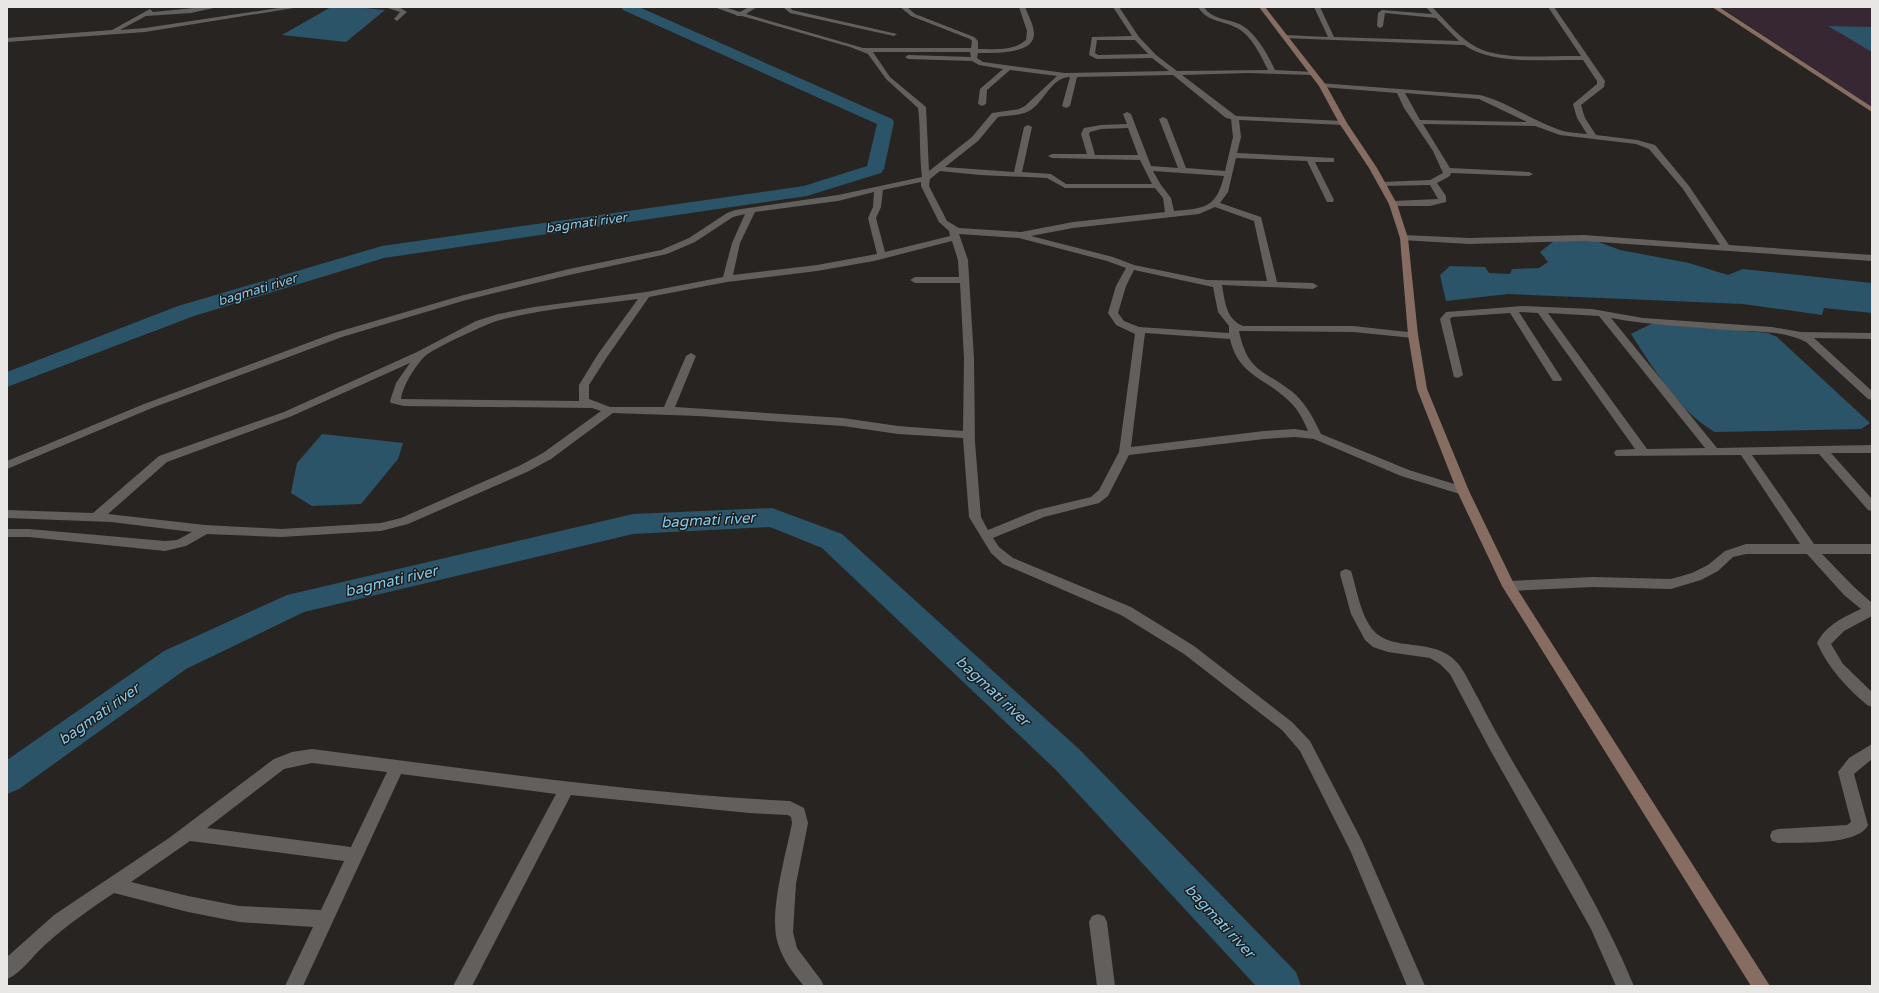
<svg xmlns="http://www.w3.org/2000/svg" width="1879" height="993" font-family="'Varela Round',sans-serif">
<rect width="100%" height="100%" fill="#282421"/>
<path fill="#372732" d="M1721 7H1872V107Z"/>
<g fill="#2b5468">
<path d="M331 7H355L385 10 346 42 282 35Z"/>
<path d="M1828 26 1872 27V52Z"/>
<path d="M1554 241H1596L1620 250 1689 263 1728 275 1743 269 1872 283V313L1824 308 1822 315 1743 304 1508 294 1446 301 1440 275 1450 266 1485 267 1489 273 1510 274 1512 269 1539 268 1548 262 1540 252Z"/>
<path d="M1653 323 1768 333 1777 337 1870 423 1861 429 1715 432C1678 411 1654 369 1631 334Z"/>
<path d="M322 434 403 443 398 459 361 504 312 506 291 493 297 463Z"/>
</g>
<g fill="none" stroke-linecap="round" stroke-linejoin="round">
<g fill="#2b5468" fill-rule="evenodd">
<path d="M621 7H639L892 119 894 122 884 169 881 173 807 196 384 258 194 316 7 387V372L178 306 382 246 804 186 867 166 877 124 623 10Z"/>
<path d="M772 508 842 534 1080 750 1296 972 1301 986H1256L1056 770 822 548 770 527 633 534 304 612 186 669 19 789 7 794V760L164 651 287 595 633 514Z"/>
</g>
<g fill="#635f5c" fill-rule="evenodd">
<path d="M204 7H218L191 13 146 16 120 30 145 28 285 7H300L145 32 7 42V38L112 30 150 9 153 12Z"/>
<path d="M385 7H399L407 12 397 21 394 19 400 12Z"/>
<path d="M714 7H724L740 12 749 7H757L746 14 863 48H971L972 41 970 39 911 16 900 7H907L915 14 974 37 978 41V49C994 49 1014 51 1026 40L1027 31 1019 7H1025C1028 15 1034 25 1034 34 1034 55 992 53 978 53L977 58 983 62 1065 73 1169 71 1152 58 1097 59 1089 55 1092 37 1132 36 1113 7H1119L1139 37 1156 55 1177 71 1268 70C1261 56 1252 37 1239 29 1224 20 1208 23 1198 7H1204C1213 21 1230 18 1243 26 1257 35 1268 55 1275 70L1314 72 1315 73 1312 75 1248 73 1182 75 1236 116 1343 121 1347 123 1343 125 1239 120 1241 137 1237 153 1334 158V162H1315L1334 200 1333 202H1327L1307 161 1236 158 1228 192 1220 203 1261 217 1277 282 1313 283 1318 286 1313 289 1222 285C1225 302 1226 319 1243 326H1353L1417 333 1418 335 1417 337 1413 338 1353 332 1239 331C1248 375 1267 370 1296 395 1307 406 1314 419 1321 434L1409 470 1467 488 1469 491 1467 494 1463 495 1401 476 1314 439 1295 437 1264 439 1129 455 1108 496 1099 503 1044 517 993 538 999 547 1013 558 1131 607 1194 646 1292 722 1310 741 1362 841 1425 986H1407L1350 850 1300 751 1282 730 1184 654 1121 615 1003 564 991 553 969 517 963 438 898 434 843 426 698 416 613 413 551 459 527 472 408 524 381 531 281 537 207 534 186 546 165 551 29 537H7V529H29L165 541 177 540 192 532 111 522 7 518V510L93 513 159 456 284 412 417 352 476 321 498 314 534 307 646 292 723 277 732 243 745 214 733 217 695 242 667 254 569 275 466 300 342 337 152 408 7 469V461L144 404 334 333 460 296 569 269 661 250 689 238 727 213 735 210 838 195 922 177C919 153 921 131 918 108L886 79 868 54 850 47 742 16H737L736 15ZM1097 40H1135L1148 54 1098 55 1095 53ZM873 52H970L971 57 908 55 905 57 908 59 972 61 979 65 1003 69 980 89 978 104 982 106 986 104 987 90 1010 70 1057 76 1025 106 1019 109 992 113 972 137 929 171 926 107 890 77ZM1173 75 1226 118 1231 119 1233 137 1225 171 1186 168 1167 119 1163 117 1159 119 1178 168 1151 166 1131 114 1127 112 1123 114 1127 124 1101 125 1084 128 1081 134 1087 154H1052L1048 156 1052 158 1140 160 1152 184H1066L1051 174 1022 172 1032 127 1028 125 1024 127 1014 172 945 167 978 141 998 117C1008 115 1019 116 1029 111 1044 103 1051 77 1070 77L1062 106 1066 108 1070 106 1077 77ZM1128 128 1138 155H1095L1089 134 1090 132 1101 129ZM940 171 980 175 1047 178 1065 188H1155L1163 198 1165 212 1073 222 1021 232 959 228 947 221 929 186 930 179ZM1153 171 1224 176C1216 209 1204 208 1174 211L1171 198 1161 185ZM921 182V186L939 222 949 231 950 236 885 252 876 218 881 207 883 190ZM874 192 873 207 868 218 877 254 817 265 733 275 740 243 755 212 838 201ZM1215 207 1254 221 1267 281 1207 280 1134 265 1113 257 1031 236 1073 228 1199 214ZM959 234 1019 238 1107 261 1126 268 1116 286 1108 313 1116 325 1135 334 1119 452 1099 490 1091 497 1037 510 988 530 981 517 975 442 974 359 968 260ZM952 241 958 260 959 277H915L910 280 915 283H960L964 359 963 431 898 426 843 418 675 407 696 356 691 353 686 356 664 407H610L589 399V385L607 357 649 297 727 282 817 271 874 261ZM1134 270 1213 287 1218 312 1229 326V333L1139 327 1124 321 1118 313 1126 286ZM638 299 598 354 579 385V401L401 399C403 385 415 367 424 357 432 349 488 323 500 320 545 308 593 305 638 299ZM1145 333 1230 339C1238 375 1265 378 1288 400 1298 409 1303 419 1308 431L1295 429 1264 431 1131 447ZM410 363 396 383 390 401 391 403 404 406 592 408 601 411 543 453 519 466 401 518 381 523 281 529 205 525 108 514 167 462 292 416Z"/>
<path d="M783 7H790L792 10 897 34 894 36 790 13Z"/>
<path d="M1314 7H1320L1334 37 1459 41 1436 18 1385 13 1383 26 1380 28 1377 26 1378 13 1382 10 1432 14 1426 7H1432C1446 21 1460 39 1478 48 1505 61 1550 55 1581 56L1548 7H1554L1605 81 1604 87 1581 105 1585 118 1596 135 1637 140 1655 145 1689 186 1729 245 1872 255V261L1584 241 1469 244 1401 240V236L1404 235 1469 238 1584 235 1720 245 1683 189 1649 149 1636 144 1560 135 1535 126 1423 124 1450 168 1529 172 1533 174 1529 176 1451 173 1450 176 1437 183 1446 196V202L1430 206H1390L1389 204 1393 201 1438 199 1430 185 1382 186 1378 184 1382 182 1430 180 1443 173 1433 151 1404 108 1397 93 1322 87H1319V83L1480 95C1508 102 1532 121 1560 130 1568 133 1579 133 1587 134L1577 118 1573 104 1597 84V81L1583 60C1548 59 1494 66 1464 45L1283 38V36L1285 35 1328 37ZM1405 93 1479 99 1527 122 1420 120Z"/>
<path d="M1522 306 1592 309 1643 318 1772 327 1801 332 1872 333V339L1814 338 1872 391V400L1868 399 1806 342C1784 330 1753 332 1728 330 1689 327 1650 325 1611 318L1717 448 1872 445V453H1831L1872 499V511L1868 510 1819 454 1752 455 1814 544H1872V554H1822L1854 587 1872 603V616L1844 631 1831 644 1843 664 1872 692V707L1867 705C1846 687 1829 669 1817 643 1826 625 1844 617 1861 609L1844 595 1807 554H1746L1733 557 1718 571 1701 580 1671 589 1593 587 1509 591 1504 589 1502 586 1504 583 1509 581 1593 577 1671 579 1692 573 1708 565 1725 551 1746 544H1800L1741 455 1616 456 1614 453 1616 450 1635 449 1538 313 1519 312 1562 379 1561 381H1553L1510 313 1452 317 1450 319 1463 375 1458 378 1454 377 1440 319 1446 312ZM1548 313 1599 316 1705 448 1647 449Z"/>
<path d="M1346 569 1351 571 1352 574C1357 591 1360 611 1370 626 1389 656 1436 633 1460 666 1467 676 1472 688 1478 698 1489 720 1501 741 1513 762 1556 835 1601 907 1634 986H1616L1591 929 1488 746 1450 674 1440 664 1430 658 1388 652 1373 647 1365 640 1351 614 1340 574 1341 571Z"/>
<path d="M1872 744V759L1854 774 1868 825C1858 846 1799 842 1778 843L1772 841 1770 836 1772 831 1778 829 1847 825 1851 822 1838 772 1849 758Z"/>
<path d="M312 749C471 769 630 793 790 801L804 808 808 823 796 884 793 932 797 948 821 980 824 986H804C793 973 783 960 778 944 768 914 786 855 792 823L791 817 788 815 749 813 571 795 472 986H453L556 794 401 774 303 986H285L313 927 239 922 188 912 114 893C90 909 67 925 46 944 34 954 22 973 7 979V957L54 915 169 838 274 759 292 752ZM312 763 387 772 351 847 207 828 284 769ZM190 841 344 861 321 910 239 906 188 896 131 882Z"/>
<path d="M1098 914 1104 916 1107 922 1115 986H1097L1089 922 1092 916Z"/>
</g>
<g fill="#876d61" fill-rule="evenodd">
<path d="M1259 7H1265L1326 85 1347 123 1377 168 1397 204 1408 238 1418 335 1427 389 1469 491 1514 584 1770 986H1751L1502 586 1457 491 1417 389 1408 335 1400 238 1389 204 1369 168 1339 123 1319 86Z"/>
<path d="M1712 7H1719L1872 107V112Z"/>
</g>
</g>
<g text-anchor="middle" stroke-width="3" stroke-linejoin="round" paint-order="stroke">
<g font-size="13" font-style="italic" fill="#82c9ec" stroke="#1e1b18">
<text transform="translate(586 222) rotate(-8)" y="5">bagmati river</text>
<text transform="translate(257 289) rotate(-17)" y="5">bagmati river</text>
</g>
<g font-size="15" font-style="italic" fill="#82c9ec" stroke="#1e1b18">
<text transform="translate(708 520) rotate(-3)" y="5">bagmati river</text>
<text transform="translate(391 581) rotate(-13)" y="5">bagmati river</text>
<text transform="translate(993 691) rotate(43)" y="5">bagmati river</text>
<text transform="translate(99 714) rotate(-35)" y="5">bagmati river</text>
<text transform="translate(1220 921) rotate(47)" y="5">bagmati river</text>
</g>
</g>
<rect width="1879" height="993" fill="none" stroke="#e9e7e5" stroke-width="16"/>
</svg>
